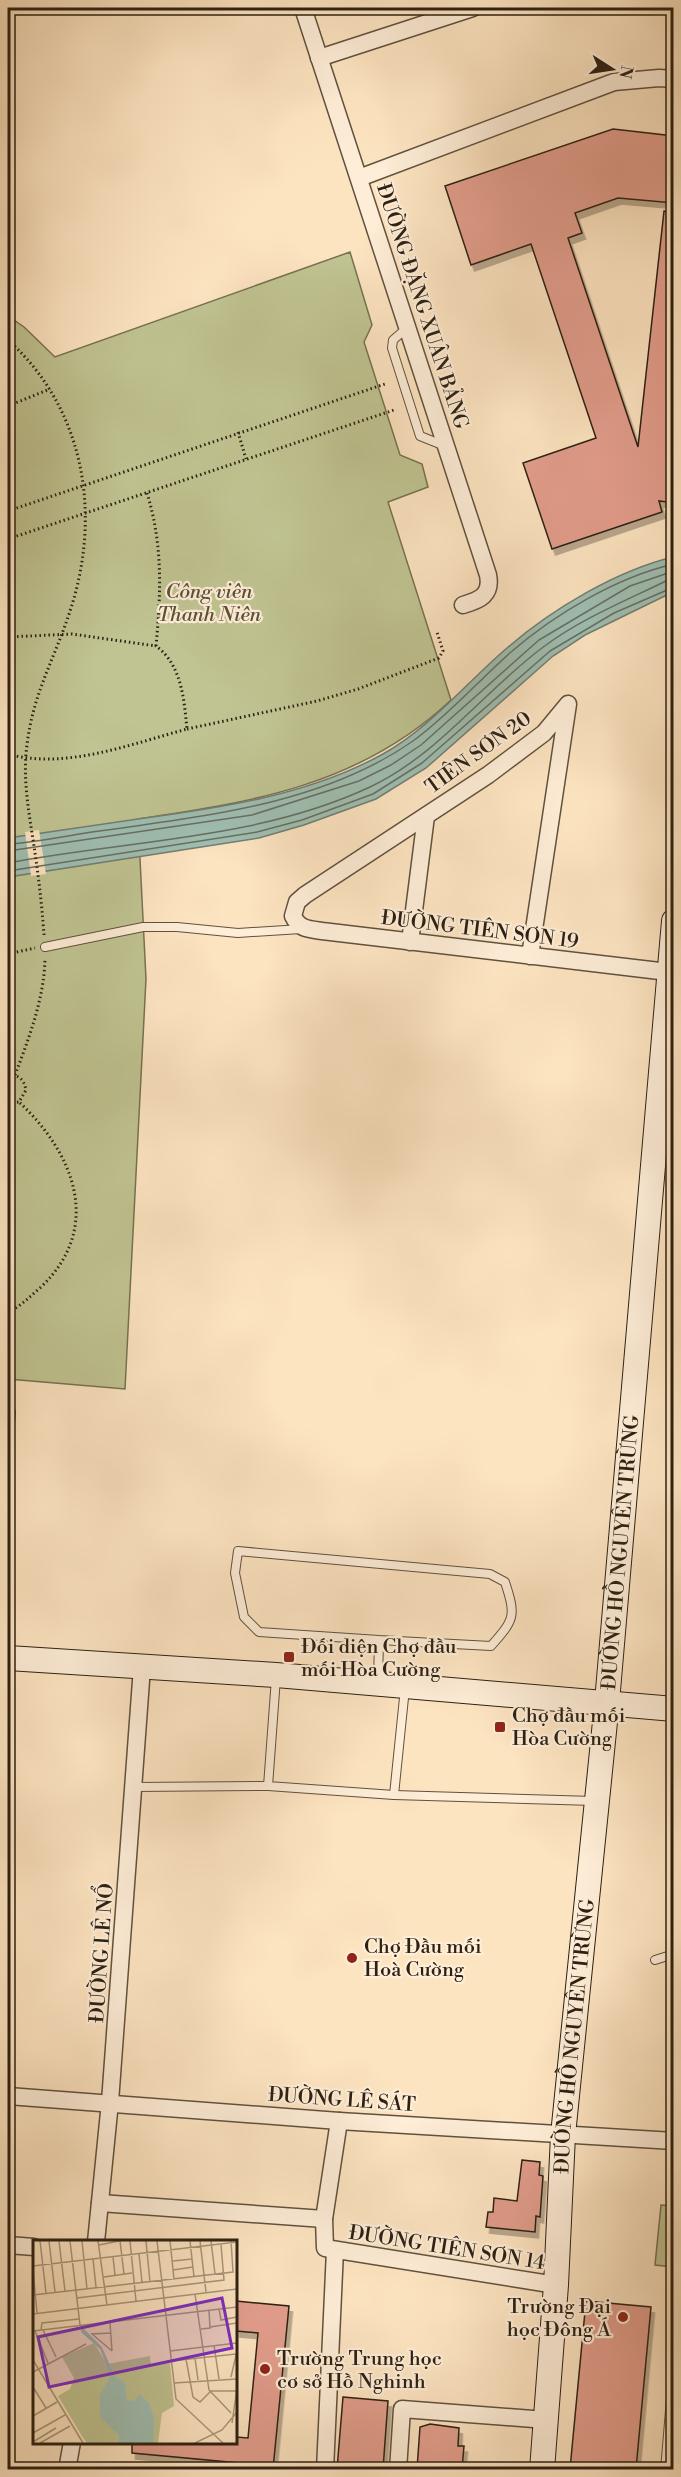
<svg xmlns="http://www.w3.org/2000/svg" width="681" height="2477" font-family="'Libre Bodoni',serif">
<defs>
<filter id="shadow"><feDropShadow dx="3.5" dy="6" stdDeviation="0" flood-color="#0004"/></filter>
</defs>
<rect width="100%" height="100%" fill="#fde4c1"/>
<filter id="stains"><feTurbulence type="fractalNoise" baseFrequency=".00333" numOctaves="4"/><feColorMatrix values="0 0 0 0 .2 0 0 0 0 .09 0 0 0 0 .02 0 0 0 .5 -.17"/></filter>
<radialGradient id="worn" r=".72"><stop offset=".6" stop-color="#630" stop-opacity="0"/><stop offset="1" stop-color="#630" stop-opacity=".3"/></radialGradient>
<g fill="#c0c492" stroke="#767252" stroke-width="1.5">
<path d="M350 252 372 325 364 342 400 455 422 464 428 487 388 502 451 700C362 784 255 802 138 819L146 979 125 1389 8 1379V316L24 327 55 357Z"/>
<path d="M661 2205 673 2206V2267L655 2265Z"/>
</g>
<path fill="#9fbfb3" stroke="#717f73" stroke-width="1.5" d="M673 557V592L585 635 553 656 426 768 376 799 304 825 259 838 8 877V838C51 832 95 825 138 819 221 808 309 795 383 754 431 727 466 683 507 648 552 609 616 571 673 557Z"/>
<path fill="#fde4c1" d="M39 830 46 874 31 876 25 832Z"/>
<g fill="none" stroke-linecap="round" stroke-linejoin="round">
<g stroke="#667063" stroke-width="1.5">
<path d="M8 844C40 842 74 834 107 830 212 815 324 803 413 741 449 715 478 681 511 652 555 614 617 577 674 564"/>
<path d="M8 851 252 815 359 781 391 765 421 745 539 640 630 586 674 571"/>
<path d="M8 863C128 840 257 840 370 787 440 754 485 689 546 645 583 618 625 601 666 581L674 579"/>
<path d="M8 871 257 832 302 820 373 794 422 763 550 651 614 613 674 587"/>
</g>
</g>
<g fill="#e29d8c" stroke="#2c2013" stroke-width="1.5" filter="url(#shadow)">
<path d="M613 129 674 136V203L618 198 575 213 582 233 568 238 638 447 664 211 674 212V447L667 502 659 501 662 512 552 549 523 463 596 438 531 244 471 265 445 186Z"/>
<path d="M522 2160 540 2162 539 2175 543 2176 540 2217 536 2216 535 2232 486 2227 488 2212H493L494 2198 517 2201Z"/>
<path d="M236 2301 289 2306 273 2469H250V2464L132 2453V2442H236V2437L248 2438 258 2333 236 2331Z"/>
<path d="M586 2301 651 2307 636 2469H570Z"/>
<path d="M343 2397 388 2401 383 2469H337Z"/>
<path d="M430 2424 459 2428 458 2446H464L462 2469H417L420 2427Z"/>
</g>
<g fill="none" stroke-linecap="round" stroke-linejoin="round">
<defs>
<g id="lane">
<path d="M407 328 393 340 392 348 420 436 445 446"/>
<path d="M45 947 143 927H177L238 933 301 929"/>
<path d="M8 1444 11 1412"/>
<path d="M276 1678 268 1786 394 1795 405 1688"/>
<path d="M378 1682 379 1640 491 1646C515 1619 516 1616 505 1582L490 1574 238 1551 235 1573 244 1617 259 1632 379 1640"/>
<path d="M134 1787 268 1786"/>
<path d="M394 1795 594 1801"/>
<path d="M655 1960 674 1954"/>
<path d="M665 2470 674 2363"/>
</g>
<g id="street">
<path d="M303 8 488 575C492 595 480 600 463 605"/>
<path d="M319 58 473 8"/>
<path d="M359 178 614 82 659 78 674 79"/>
<path d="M410 942 426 816"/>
<path d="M530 956 568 704 544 733 488 775 305 895 297 902 293 916C299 929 308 929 322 931L668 972"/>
<path d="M8 2096 339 2121 674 2141"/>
<path d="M339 2121 324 2219 325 2248 556 2285"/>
<path d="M100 2203 324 2219"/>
<path d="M96 2242 110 2102 142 1667"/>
<path d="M8 2245 34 2247"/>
<path d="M67 2470 72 2442"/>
<path d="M325 2470 335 2250"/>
<path d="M398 2470 402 2409 546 2420"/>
</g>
<g id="secondary">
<path d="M8 1658 276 1675 674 1709"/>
<path id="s1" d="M542 2470 556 2285 563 2135 607 1702 674 921"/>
</g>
</defs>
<use href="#lane" stroke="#60513e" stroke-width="10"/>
<use href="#street" stroke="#60513e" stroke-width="19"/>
<use href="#secondary" stroke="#2c2013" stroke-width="26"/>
<g stroke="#2c2013" stroke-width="3" stroke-dasharray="1.5 3" stroke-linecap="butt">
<path d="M8 340C85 409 102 515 70 611 55 658 33 693 27 745 22 780 30 818 35 853 39 880 42 907 44 935"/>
<path d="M8 406 50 389"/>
<path d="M238 432 246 459"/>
<path d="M8 511 385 384"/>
<path d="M8 539 394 410"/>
<path d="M8 637 72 634 156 646"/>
<path d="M187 729 317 701 358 689 439 658 443 651 437 632"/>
<path d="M8 754C65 770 131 744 187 729 184 700 182 665 156 646 161 593 163 545 147 493"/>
<path d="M8 954 35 948"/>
<path d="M15 1075C29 1038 44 999 45 959"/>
<path d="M8 1076C18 1074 24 1079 26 1090L19 1102 8 1103"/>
<path d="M8 1313C20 1306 30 1297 41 1287 103 1228 75 1154 19 1102"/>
</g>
<use href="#lane" stroke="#feedd7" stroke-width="8"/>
<use href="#street" stroke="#feedd7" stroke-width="16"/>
<use href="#secondary" stroke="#feedd7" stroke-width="24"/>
</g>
<g fill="#8f2418" stroke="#feedd7" stroke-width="2">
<rect x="283" y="1651" width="12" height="12" rx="3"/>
<rect x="494" y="1721" width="12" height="12" rx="3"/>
<circle cx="352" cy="1958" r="6"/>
<circle cx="623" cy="2317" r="6"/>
<circle cx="265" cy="2369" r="6"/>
</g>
<g text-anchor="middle" stroke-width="4.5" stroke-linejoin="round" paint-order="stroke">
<g font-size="20" fill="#2c2013" stroke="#feedd7">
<text transform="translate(423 306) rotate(72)" y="7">ĐƯỜNG ĐẶNG XUÂN BẢNG</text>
<text transform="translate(478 752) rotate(-36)" y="7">TIÊN SƠN 20</text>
<text transform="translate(480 929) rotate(7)" y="7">ĐƯỜNG TIÊN SƠN 19</text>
<text dy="7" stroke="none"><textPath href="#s1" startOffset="921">ĐƯỜNG HỒ NGUYÊN TRỪNG</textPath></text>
<text transform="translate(101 1953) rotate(-86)" y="7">ĐƯỜNG LÊ NỔ</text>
<text dy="7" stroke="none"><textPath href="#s1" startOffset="435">ĐƯỜNG HỒ NGUYÊN TRỪNG</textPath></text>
<text transform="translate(342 2099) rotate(4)" y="7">ĐƯỜNG LÊ SÁT</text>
<text transform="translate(447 2247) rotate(9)" y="7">ĐƯỜNG TIÊN SƠN 14</text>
</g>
<g font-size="20" font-style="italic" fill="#585139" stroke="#feedd7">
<text x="209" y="598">Công viên<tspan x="209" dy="23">Thanh Niên</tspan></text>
</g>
<g font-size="20" fill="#2c2013" stroke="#feedd7" text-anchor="start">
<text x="301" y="1653">Đối diện Chợ đầu<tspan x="301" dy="23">mối Hòa Cường</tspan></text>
<text x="512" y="1722">Chợ đầu mối<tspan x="512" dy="23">Hòa Cường</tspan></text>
<text x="364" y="1953">Chợ Đầu mối<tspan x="364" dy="23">Hoà Cường</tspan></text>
<text x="611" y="2313" text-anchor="end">Trường Đại<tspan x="611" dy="23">học Đông Á</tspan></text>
<text x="277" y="2365">Trường Trung học<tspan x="277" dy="23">cơ sở Hồ Nghinh</tspan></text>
</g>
</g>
<g transform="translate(33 2240)">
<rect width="204" height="204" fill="#fde4c1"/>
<path d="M61 103 74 124 117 116 118 126 137 123 141 166 129 173 125 203H54L49 196 25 156 37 149 41 138 29 117Z" fill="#c0c492"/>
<path d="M49 87 69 107 82 137 92 142 94 160 101 161 107 154 117 165 121 179 120 203H86V195L67 177V155L78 136 67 109 48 92Z" fill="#9fbfb3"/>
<path fill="none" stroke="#a9967b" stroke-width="1.5" d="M7 1 13 53M16 1 22 52M26 1 32 51M37 1 47 85M49 1 54 49M65 1 74 65M87 1 91 34M97 1 103 61M113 1 117 42M124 1 143 159 190 203M137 1 141 39M157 1 161 37M167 1 173 52M178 1 182 34M66 5 86 1M106 14 109 42M80 17 82 35M60 19 63 47M140 21 159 19M0 26 204 2M0 30 4 73M140 30 160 27M71 37 99 33M162 54 176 150 198 173M0 55 200 32 198 1M44 58 191 40 188 5M186 69 188 80 204 77M0 74 204 49M77 83 79 111M177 87 204 83M168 89 177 88 176 70M8 90 9 83 46 79M10 90 23 117M0 91 204 67M2 91 15 123M78 93 59 94 79 111M181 105 186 139M137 111 204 103M162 118 165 140M153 119 160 157 167 162 177 152M0 120 50 203M138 121 203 114M0 132 53 104M198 137 204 111M141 143 204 139M0 147 13 168M177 151H204M0 176 24 162M199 183 204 149M0 193 32 175M0 202 23 188M7 203 37 186M162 203 189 190 204 172"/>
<path fill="#7b2cbf" fill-opacity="0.15" stroke="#7b2cbf" stroke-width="3" d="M189 58 199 108 16 147 5 97Z"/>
<rect width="204" height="204" fill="none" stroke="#2c2013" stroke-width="3"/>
</g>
<rect width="681" height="2477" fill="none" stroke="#fde4c1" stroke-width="30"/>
<rect x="9" y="9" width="663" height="2459" fill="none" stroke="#2c2013" stroke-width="3"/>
<rect x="15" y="15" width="651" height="2447" fill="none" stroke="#2c2013" stroke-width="1.5"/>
<g transform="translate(612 69) rotate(102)" stroke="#feedd7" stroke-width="4.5" paint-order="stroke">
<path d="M0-4.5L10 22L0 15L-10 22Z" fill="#2c2013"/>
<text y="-9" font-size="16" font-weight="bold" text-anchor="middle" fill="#2c2013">N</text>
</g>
<rect width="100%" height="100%" filter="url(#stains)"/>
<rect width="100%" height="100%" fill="url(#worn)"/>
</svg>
